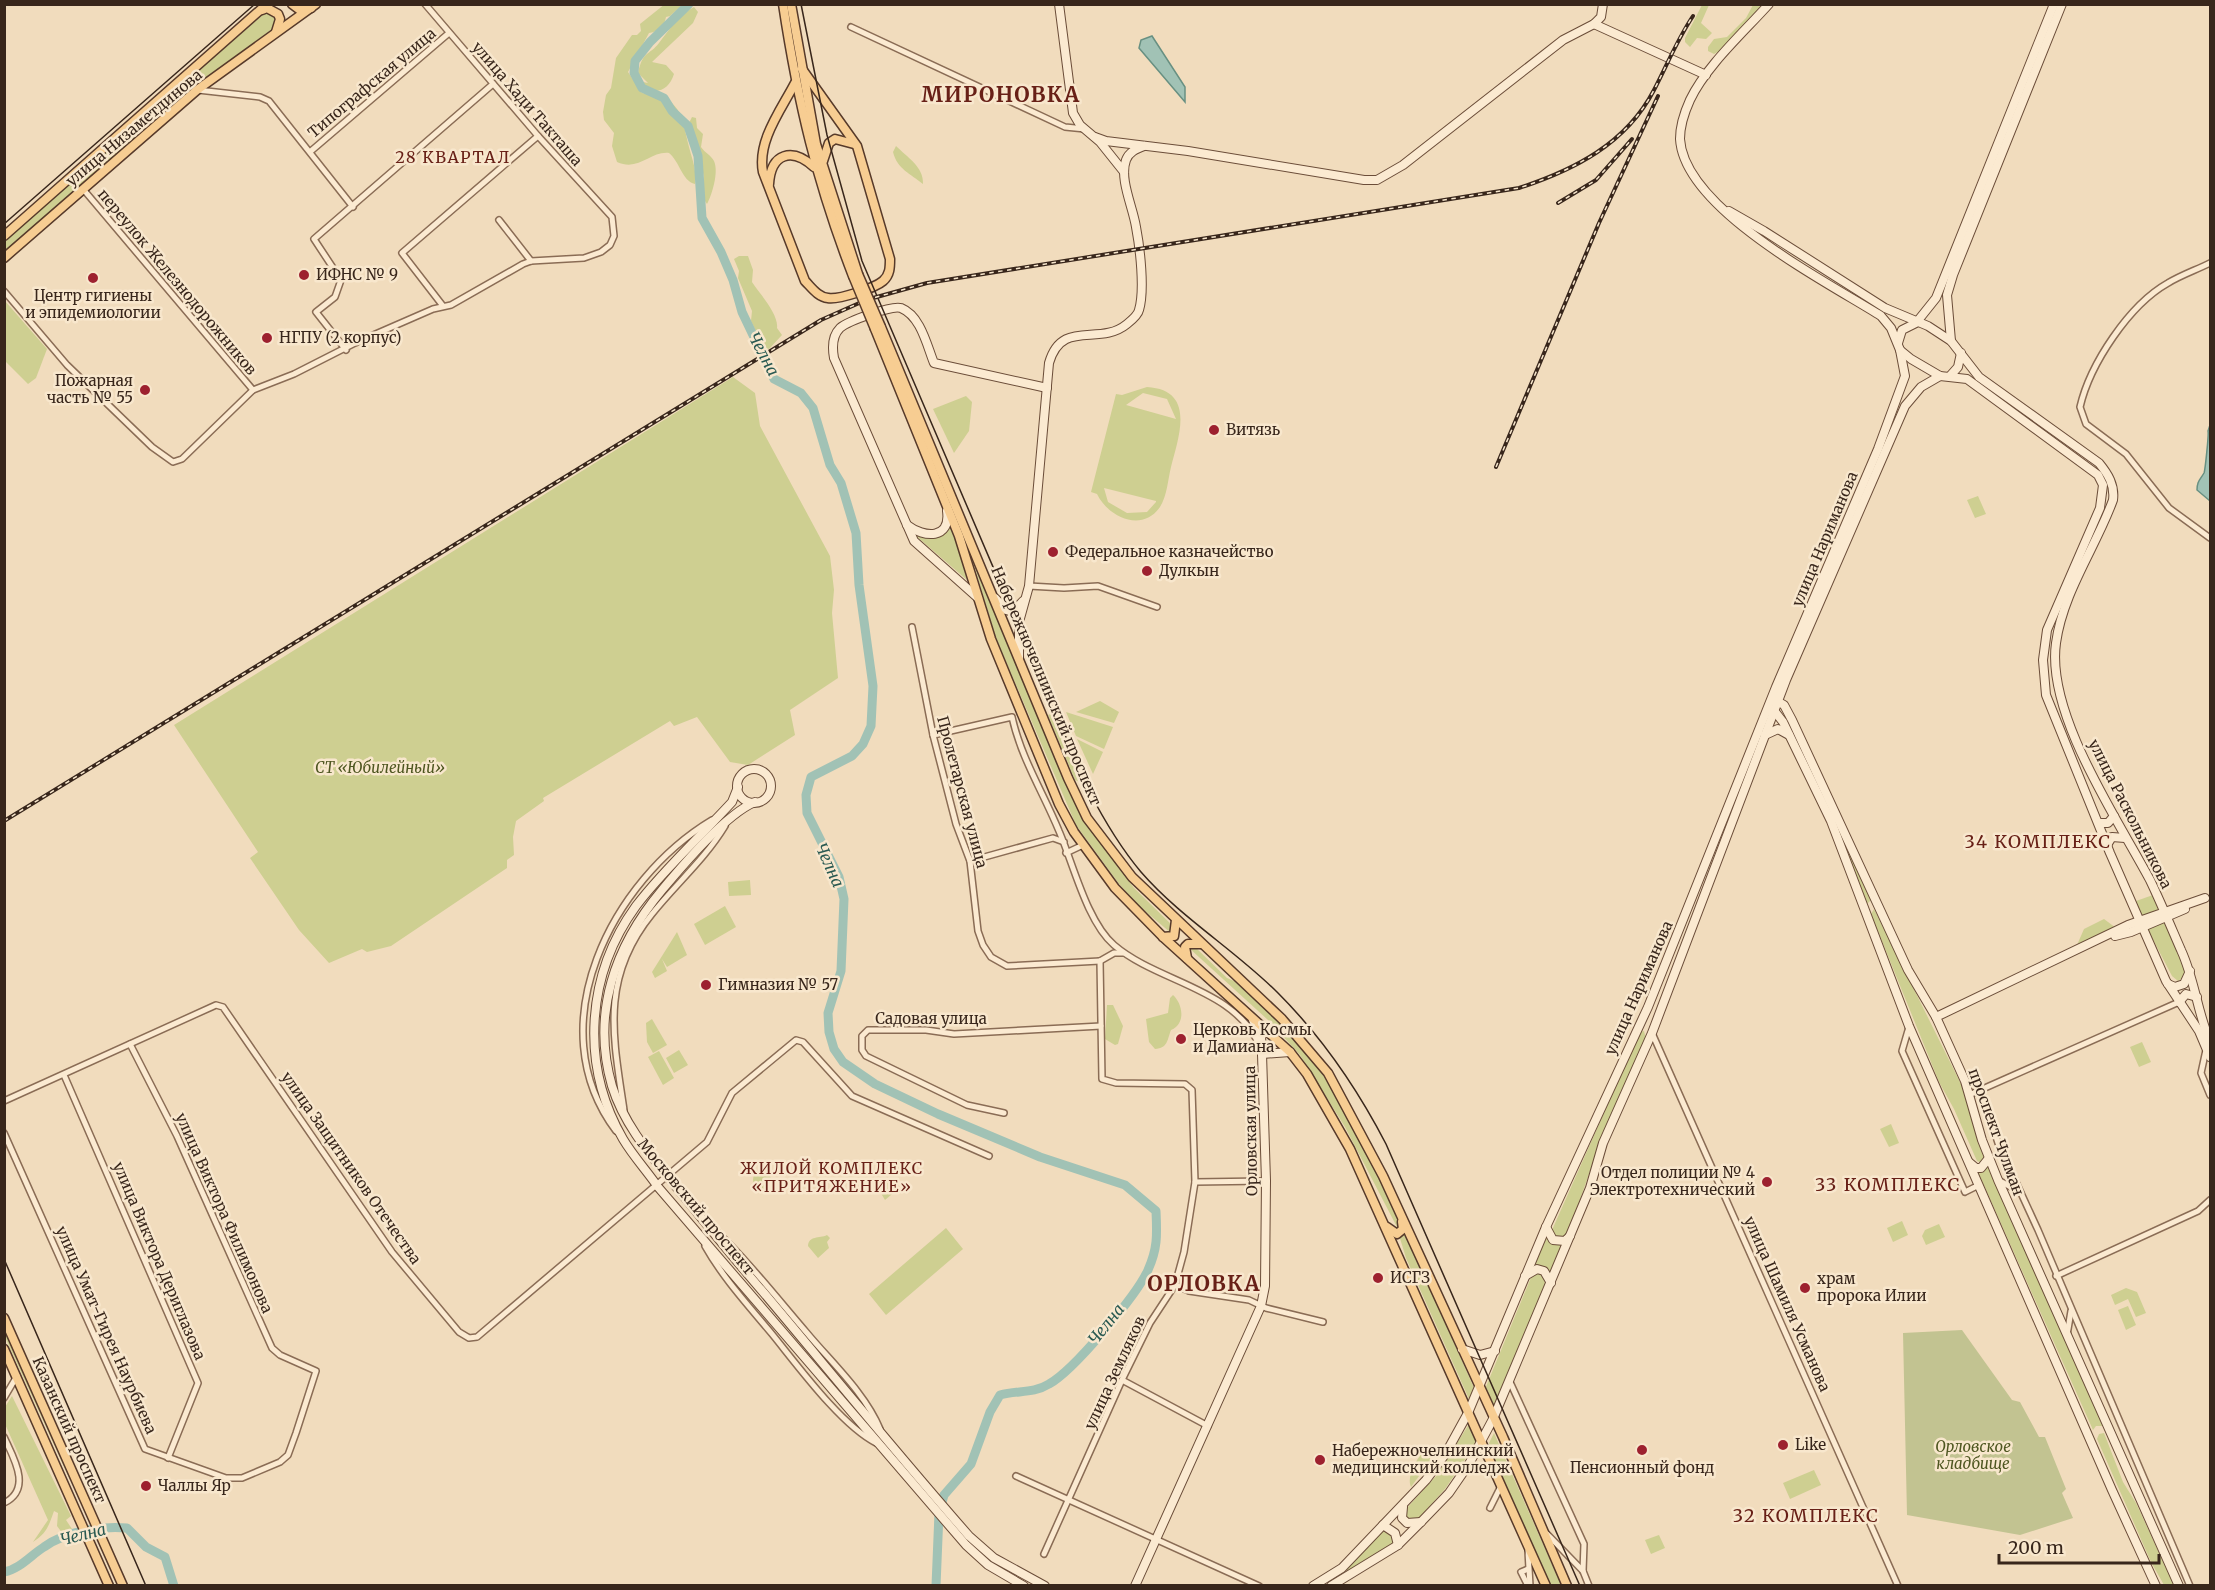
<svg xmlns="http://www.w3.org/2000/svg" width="2215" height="1590" font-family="Merriweather,serif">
<rect width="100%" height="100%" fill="#f1dcbd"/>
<g fill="#cecf91" fill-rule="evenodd">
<path d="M665 4 682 5 670 16 666 17C664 27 660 31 649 33L628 72 642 93C682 98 681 114 689 147 692 159 697 170 695 184 682 181 680 162 669 153 650 151 639 172 617 162L612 146 614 133 604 120 603 112 606 95 611 88 616 58 632 35H637L641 31 640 24Z"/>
<path d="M1702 5H1709L1701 23 1712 33 1706 39 1697 38 1690 47 1685 42V38Z"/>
<path d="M1753 5H1762L1723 49 1714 54 1708 51V47L1714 39 1727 37 1746 18Z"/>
<path d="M694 7 698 12 693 23 652 62 666 65 674 74C669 90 657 95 643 87V82L648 83 638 73C643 50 649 56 659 43 669 30 679 15 694 7Z"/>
<path d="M266 12 276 16 275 27 196 85 5 254 4 243 52 198Z"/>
<path d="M692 117 696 118 697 128 703 134 701 147C705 153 711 155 714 161 719 172 712 195 707 204L703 198 704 177 697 148 692 145 690 140 694 137 689 123Z"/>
<path d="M896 146C907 157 924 167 923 184 911 174 897 169 893 152Z"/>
<path d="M739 256H748L753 270 752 282C759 293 779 314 777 328L782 335 769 349 764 348 751 321 752 311 738 278 739 271 734 259Z"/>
<path d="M5 301 47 349 36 378 28 384 5 361Z"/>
<path d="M733 377 755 393 760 426 830 556 834 590 832 613 838 678 790 710 795 735 748 765 730 762 697 717 674 726 670 721 543 798 544 801 516 821 513 837 514 855 507 860V868L391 946 367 952 362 949 329 963 299 930 250 858 258 852 174 725Z"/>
<path d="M1147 387C1196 390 1179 436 1171 467 1168 479 1167 496 1160 507 1142 533 1108 517 1097 494L1091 492 1116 394 1122 395ZM1143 393 1167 399 1176 419 1126 405ZM1104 488 1156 501V502L1147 512 1127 513 1108 502Z"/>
<path d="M966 396 972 402 969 431 954 453 933 409Z"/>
<path d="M1978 496 1986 514 1975 518 1967 500Z"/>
<path d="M950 520 967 580 915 535 933 537Z"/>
<path d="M966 538 1036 713 1088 825 1134 888 1175 928 1171 933 1139 906 1119 884 1076 825 996 638Z"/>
<path d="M1100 701 1119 712 1114 723 1076 712Z"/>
<path d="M1066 712 1113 727 1104 749 1076 736Z"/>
<path d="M1051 714 1080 782 1075 780 1048 715Z"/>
<path d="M1783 715 1786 716 1875 902 1870 901 1865 906 1838 827Z"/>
<path d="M1077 739 1103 752 1093 774Z"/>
<path d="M750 880 751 895 729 896 728 882Z"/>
<path d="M2153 895 2159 909 2142 916 2136 901Z"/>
<path d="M725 906 736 927 705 945 694 924Z"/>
<path d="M1874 909 1962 1086 1985 1159 1982 1163 1977 1161 1954 1109 1939 1082 1871 914Z"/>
<path d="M2104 919 2116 928 2077 945 2084 929Z"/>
<path d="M2164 922 2185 970 2184 977 2178 981 2172 976 2147 928Z"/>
<path d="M677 932 687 955 667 967 662 959 667 971 655 978 652 972Z"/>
<path d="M1193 945 1227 978 1239 983 1265 1005 1295 1038 1322 1073 1364 1145 1401 1224 1398 1229 1345 1127 1300 1055 1268 1020 1189 948Z"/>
<path d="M1173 995C1183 1004 1186 1024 1171 1030 1167 1040 1168 1048 1155 1049L1149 1042 1146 1019 1168 1013 1170 998Z"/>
<path d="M1107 1005H1113L1123 1026 1118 1044 1115 1045 1105 1039Z"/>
<path d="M652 1019 667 1045 653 1053 647 1042 646 1023Z"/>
<path d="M1644 1031 1646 1039 1604 1131 1568 1234 1560 1240 1554 1236 1552 1230 1640 1032Z"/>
<path d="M2142 1042 2151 1062 2139 1067 2130 1047Z"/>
<path d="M679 1050 688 1065 674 1073 666 1058Z"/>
<path d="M659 1051 674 1078 663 1085 648 1057Z"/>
<path d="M1891 1124 1899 1143 1889 1147 1880 1129Z"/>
<path d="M1988 1166 2103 1426H2096L2093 1430 1978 1172Z"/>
<circle cx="762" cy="1180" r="9"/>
<path d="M892 1178 897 1181 898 1189 885 1200 876 1185Z"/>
<path d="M1902 1221 1908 1235 1893 1242 1887 1228Z"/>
<path d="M1939 1224 1945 1237 1926 1245 1922 1236 1925 1230Z"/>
<path d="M946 1228 963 1249 886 1315 869 1294Z"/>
<path d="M1405 1233 1474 1388 1469 1399 1406 1258 1399 1235Z"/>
<path d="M827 1235 830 1238 827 1242 829 1248 818 1258 808 1246C809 1235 819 1239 827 1235Z"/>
<path d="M1547 1237 1553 1244 1563 1245 1552 1274 1545 1267 1537 1265 1533 1268Z"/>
<path d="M1540 1273 1544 1276 1545 1284 1494 1406 1485 1389 1532 1275Z"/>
<path d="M2126 1288 2137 1292 2146 1313 2136 1317 2128 1299 2115 1305 2111 1295Z"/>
<path d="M2128 1306 2136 1325 2126 1330 2118 1310Z"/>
<path d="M5 1330 71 1479 70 1480 5 1337Z"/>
<path d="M12 1396 71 1516 66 1520 74 1532 63 1534 57 1526 58 1513 54 1511C49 1525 47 1533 33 1542L48 1520 5 1424V1407Z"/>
<path d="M1469 1424 1477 1442 1445 1489 1417 1520 1406 1518 1405 1510 1437 1475Z"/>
<path d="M1494 1433 1497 1440 1561 1585H1551L1495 1460 1489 1443Z"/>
<path d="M2104 1433 2123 1482 2136 1503 2174 1585H2164L2151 1562 2097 1439 2099 1434Z"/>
<path d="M1426 1450 1432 1453 1433 1457 1411 1487C1406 1477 1417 1456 1426 1450Z"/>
<path d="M1814 1470 1821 1485 1790 1499 1783 1483Z"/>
<path d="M1385 1529 1393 1536 1395 1542 1347 1572V1567Z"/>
<path d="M1659 1535 1665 1548 1651 1554 1645 1540Z"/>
</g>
<path fill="#c2c391" d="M1962 1330 2012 1400 2020 1402 2039 1437H2045L2066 1489 2062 1493 2073 1518 2020 1535 1907 1515 1903 1333Z"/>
<g fill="#a1c2b5" stroke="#689082" stroke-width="1.5">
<path d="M1152 36 1185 87V102L1139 48 1141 40Z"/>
<path d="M2210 425V501L2197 490C2197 481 2200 480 2204 473 2205 471 2209 434 2208 431Z"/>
</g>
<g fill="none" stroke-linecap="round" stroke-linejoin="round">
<g stroke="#a1c2b5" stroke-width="9">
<path d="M689 4 650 42 635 61 634 73 642 88 664 98 672 111 688 126 698 156 702 218 721 252 733 280 742 312 774 379 801 393 813 408 830 465 841 483 856 533 859 585 873 686 871 726 863 744 852 756 811 777 806 795 807 813 839 877 844 899 841 971 828 1013 829 1032 834 1049 843 1062 875 1084 938 1114 1040 1157 1125 1185 1156 1211C1157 1234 1158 1248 1148 1270 1137 1295 1073 1371 1049 1384 1033 1394 1017 1390 1000 1395L990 1412 971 1464 944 1495 939 1513 936 1586"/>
<path d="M4 1572C20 1569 31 1555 44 1547 66 1531 100 1526 127 1528L146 1547 165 1557 174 1586"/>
</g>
<defs>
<g id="street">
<path d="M851 27 1065 127 1085 129"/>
<path d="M198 90 260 97 269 101 353 207"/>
<path d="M311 151 449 33"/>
<path d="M83 189 253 390"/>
<path d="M499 220 531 261"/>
<path d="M2210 263C2196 270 2181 275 2168 283 2129 305 2090 364 2080 407L2086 424 2126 454 2169 508 2210 538"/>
<path d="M4 291 67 365 152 447 173 462 182 459 253 390 294 374 355 343 433 309 451 305 523 264 531 261 584 258 601 252 610 245 614 236 612 217 538 136 425 4"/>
<path d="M443 306 402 253 538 136"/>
<path d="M346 350 316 312 335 297 341 280 314 239 493 84"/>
<path d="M1029 586 1064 588 1098 586 1157 607"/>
<path d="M912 627 933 735 956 824 970 861 978 931 983 945 991 957 1007 966 1100 961"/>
<path d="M933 735 1012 717C1021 758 1043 792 1059 831 1073 863 1087 922 1114 945 1158 983 1236 988 1260 1047"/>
<path d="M1066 853 1083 845"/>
<path d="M970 861 1053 838 1064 842"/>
<path d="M1100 961 1114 953H1123"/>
<path d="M1909 1027 1902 1051 1965 1192 1979 1185"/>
<path d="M1652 1033 1898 1586"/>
<path d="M2206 1050 2201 1073 2210 1095"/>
<path d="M64 1075 198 1383 168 1458"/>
<path d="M1981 1091 1998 1143 2038 1230 2190 1586"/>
<path d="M1969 1095 2179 1002"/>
<path d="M4 1101 216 1005 223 1007 392 1252 459 1332 469 1338 477 1337 707 1142 732 1093 796 1040 803 1042 852 1096 989 1156"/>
<path d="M624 1110C613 1036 600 978 652 914 676 884 705 859 725 826"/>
<path d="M1004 1113 967 1105 866 1056 862 1050V1036L868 1030H926L954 1034 1101 1026"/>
<path d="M616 1131C537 1026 612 880 712 820"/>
<path d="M4 1133 145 1449 226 1478H242L280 1462 288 1455 296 1433 316 1371 280 1355 272 1348 177 1136 130 1044"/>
<path d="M1998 1180 2020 1192"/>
<path d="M1195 1182 1266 1181"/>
<path d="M714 1229C749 1262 776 1297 807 1333 832 1363 865 1393 880 1429"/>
<path d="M705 1246C723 1278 748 1305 772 1334 798 1366 841 1425 876 1443"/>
<path d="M2056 1276 2198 1211 2210 1200"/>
<path d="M1175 1285 1189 1291 1249 1300 1266 1308 1323 1322"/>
<path d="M2067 1335 2071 1311"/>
<path d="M1122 1380 1208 1426"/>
<path d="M1510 1382 1584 1544 1583 1571"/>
<path d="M4 1398 17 1376"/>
<path d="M4 1437C13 1457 33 1489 4 1503"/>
<path d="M1016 1476 1259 1586"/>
<path d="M1490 1508 1501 1486"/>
<path d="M1547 1534 1583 1571 1589 1586"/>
<path d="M1528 1551 1530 1586"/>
<path d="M1044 1554 1122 1380 1150 1323 1175 1285 1184 1252 1195 1182 1192 1090 1185 1084 1116 1083 1102 1079 1100 961"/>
<path d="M1528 1586 1521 1572 1528 1569"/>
</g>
<g id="secondary">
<path d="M1059 4 1073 113 1080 125 1100 142 1124 172"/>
<path d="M1769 4C1744 32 1706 66 1690 100 1685 111 1680 126 1680 139 1684 209 1827 282 1881 316L1891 328 1900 350 1911 359 1940 376 1967 379 2098 475 2103 485 2100 508 2047 630 2043 660 2046 695 2110 853 2166 981 2199 1031 2210 1057"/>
<path d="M1594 24 1706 75"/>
<path d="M1095 137 1106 141 1188 151 1364 180H1377L1403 165 1563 40 1594 24 1601 17 1603 4"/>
<path d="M1729 211 1764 231 1885 308 1928 326 1951 341 1979 377 2099 463C2108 474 2115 485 2113 500 2096 547 2063 592 2056 643 2046 714 2117 818 2150 880 2161 903 2171 927 2181 950 2195 980 2197 1012 2210 1041"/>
<path d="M1951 341 1947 295 1953 275 2062 4"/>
<path d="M1898 343 1902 330 1916 323 1936 298 2054 4"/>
<path d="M1950 376 1958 367 1961 353"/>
<path d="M907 525C924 538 951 540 947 511"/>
<path d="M978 598 914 541 834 358C832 347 832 336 840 328 848 321 892 305 901 308 921 316 927 346 934 363L1047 388"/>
<path d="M995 598 1006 610 1013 612 1023 601"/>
<path d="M1019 657V622L1029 586 1049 363C1062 318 1099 347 1127 324 1132 320 1138 315 1139 310 1145 290 1140 248 1136 227 1133 207 1119 179 1126 160 1129 152 1136 149 1144 146"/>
<path d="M1775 700 1784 705 1792 720 1908 970 1936 1017 1965 1081 1982 1140 1998 1180 2179 1586"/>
<path d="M1771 711 1776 713 1783 722 1831 821 1909 1026 2112 1490 2156 1586"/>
<path d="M1765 735 1778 729 1789 735"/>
<circle cx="754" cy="786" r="17"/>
<path d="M738 787 732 802C700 837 664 869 636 906 586 975 580 1065 623 1139 633 1156 647 1171 658 1187L966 1545 988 1565 1024 1586"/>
<path d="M755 802C726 814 683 865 662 890 615 946 591 1013 612 1086 625 1128 655 1160 682 1194 709 1227 736 1261 764 1293 832 1374 899 1456 969 1536L994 1558 1045 1586"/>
<path d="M2099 823H2108L2114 816"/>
<path d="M2107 845 2112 837 2125 838"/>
<path d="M2115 936 2131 932 2185 909"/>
<path d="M2168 984 2175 987 2184 984 2190 971"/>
<path d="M2179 1002 2186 994 2197 997"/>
<path d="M1936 1017 2128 925 2205 898"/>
<path d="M1262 1054 1290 1052"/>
<path d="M1970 1163 1976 1168H1981L1989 1158"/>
<path d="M1546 1227 1553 1240 1565 1241 1570 1236"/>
<path d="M1525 1276 1537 1269 1544 1271 1551 1283"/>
<path d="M1462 1349 1480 1355 1495 1351"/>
<path d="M1403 1507 1402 1518 1407 1523 1421 1522"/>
<path d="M1383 1525 1395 1533 1398 1545"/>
<path d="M1135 1586 1261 1306 1265 1286 1266 1181 1262 1054 1261 1036 1253 1020"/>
<path d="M1313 1586 1342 1568 1426 1480 1446 1453 1468 1413 1546 1227 1648 1007 1776 687 1878 449 1905 376 1900 350"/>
<path d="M1331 1586 1398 1545 1421 1522 1449 1493 1469 1464 1493 1419 1590 1188 1603 1143 1652 1033 1786 680 1905 406 1921 387 1940 376"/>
</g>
<g id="primary">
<path d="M292 4 300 10 311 8"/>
<path d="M783 4C798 103 817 183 853 276"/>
<path d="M791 4 816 144 858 274"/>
<path d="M262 10 267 8 278 14 280 19 276 32"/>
<path d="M795 83C781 110 757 141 763 172L805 281C812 288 818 297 828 298 838 300 875 288 883 281 890 275 890 267 890 259L857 146 802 69"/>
<path d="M823 161 829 143 835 139 854 144"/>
<path d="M769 184C771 153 792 147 814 167"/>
<path d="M4 236 267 4"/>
<path d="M4 258 197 90 316 4"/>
<path d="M881 327 1068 778 1087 818 1132 877 1282 1019 1328 1073 1383 1176 1503 1437 1567 1586"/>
<path d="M875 329 959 536 991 639 1059 804 1074 832 1115 888 1163 937 1290 1052 1307 1074 1350 1149 1546 1586"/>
<path d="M1163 937 1174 936 1176 920"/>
<path d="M1187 958 1185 947 1188 944H1201"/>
<path d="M1387 1227 1397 1234 1403 1229 1402 1222"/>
<path d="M4 1318 123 1586"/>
<path d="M4 1349 109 1586"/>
</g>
</defs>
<use href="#street" stroke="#8a6c55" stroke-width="8"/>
<use href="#secondary" stroke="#6b4d39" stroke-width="10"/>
<use href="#primary" stroke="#573a2a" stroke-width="11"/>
<use href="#street" stroke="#fbead1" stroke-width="5"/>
<use href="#secondary" stroke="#fbead1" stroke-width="8"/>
<use href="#primary" stroke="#f7cd92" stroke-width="8"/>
<g stroke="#38261b" stroke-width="1.5">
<path d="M801 4 827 135 862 261 1089 791C1104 820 1120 847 1141 872 1181 918 1235 950 1278 993 1323 1038 1357 1088 1386 1144L1580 1586"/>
<path d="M4 224 255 4"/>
<path d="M4 1259 146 1586"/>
</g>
<defs>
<g id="rail">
<path d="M1558 203 1596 180 1632 139"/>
<path d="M1496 467 1599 223 1658 96"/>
<path d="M4 821 821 320 866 300 927 283 1519 188C1574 170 1626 144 1654 90 1667 65 1677 40 1693 16"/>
</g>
</defs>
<use href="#rail" stroke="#38261b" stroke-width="4"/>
<use href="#rail" stroke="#f8e7cd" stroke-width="1.5" stroke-dasharray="4.5" stroke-linecap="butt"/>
<defs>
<g id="primary-bridge">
<path d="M858 274 881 327"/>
<path d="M853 276 875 329"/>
</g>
</defs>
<use href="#primary-bridge" stroke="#573a2a" stroke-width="11" stroke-linecap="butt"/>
<use href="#primary-bridge" stroke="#f7cd92" stroke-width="8"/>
</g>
<g fill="#9d212f" stroke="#f8e7cd" stroke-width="2">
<circle cx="304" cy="275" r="6"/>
<circle cx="93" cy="278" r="6"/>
<circle cx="267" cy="338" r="6"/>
<circle cx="145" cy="390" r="6"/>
<circle cx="1214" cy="430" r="6"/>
<circle cx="1053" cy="552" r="6"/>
<circle cx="1147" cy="571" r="6"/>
<circle cx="706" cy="985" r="6"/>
<circle cx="1181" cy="1039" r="6"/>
<circle cx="1767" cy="1182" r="6"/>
<circle cx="1378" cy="1278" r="6"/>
<circle cx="1805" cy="1288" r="6"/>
<circle cx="1783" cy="1445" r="6"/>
<circle cx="1642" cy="1450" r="6"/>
<circle cx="1320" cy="1460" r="6"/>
<circle cx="146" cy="1486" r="6"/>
</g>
<g text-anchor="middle" stroke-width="5" stroke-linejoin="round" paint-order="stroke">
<g font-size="15" fill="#38261b" stroke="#f8e7cd">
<text transform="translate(372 83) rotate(-40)" y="5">Типографская улица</text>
<text transform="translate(527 104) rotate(49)" y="5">улица Хади Такташа</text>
<text transform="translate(134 128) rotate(-40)" y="5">улица Низаметдинова</text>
<text transform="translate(177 282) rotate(50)" y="5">переулок Железнодорожников</text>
<text transform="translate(1825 539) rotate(-67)" y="5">улица Нариманова</text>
<text transform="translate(1046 686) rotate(67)" y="5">Набережночелнинский проспект</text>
<text transform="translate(962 792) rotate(75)" y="5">Пролетарская улица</text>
<text transform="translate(2130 814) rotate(63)" y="5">улица Раскольникова</text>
<text transform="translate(1639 988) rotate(-66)" y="5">улица Нариманова</text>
<text x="931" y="1024">Садовая улица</text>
<text transform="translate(1251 1131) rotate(-91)" y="5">Орловская улица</text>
<text transform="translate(1996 1132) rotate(70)" y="5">проспект Чулман</text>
<text transform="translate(351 1168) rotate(55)" y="5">улица Защитников Отечества</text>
<text transform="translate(696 1207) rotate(50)" y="5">Московский проспект</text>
<text transform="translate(224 1213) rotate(66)" y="5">улица Виктора Филимонова</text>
<text transform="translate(159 1261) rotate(67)" y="5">улица Виктора Дериглазова</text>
<text transform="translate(1787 1304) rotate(66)" y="5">улица Шамиля Усманова</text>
<text transform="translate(106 1330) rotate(66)" y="5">улица Умат-Гирея Наурбиева</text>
<text transform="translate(1115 1373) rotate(-65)" y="5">улица Земляков</text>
<text transform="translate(69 1430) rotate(66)" y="5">Казанский проспект</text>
</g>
<g font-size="15" fill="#38261b" stroke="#f8e7cd" text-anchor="start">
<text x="316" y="280">ИФНС № 9</text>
<text x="93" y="301" text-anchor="middle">Центр гигиены<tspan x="93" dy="17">и эпидемиологии</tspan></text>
<text x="279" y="343">НГПУ (2 корпус)</text>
<text x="133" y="386" text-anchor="end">Пожарная<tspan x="133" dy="17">часть № 55</tspan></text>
<text x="1226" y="435">Витязь</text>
<text x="1065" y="557">Федеральное казначейство</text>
<text x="1159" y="576">Дулкын</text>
<text x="718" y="990">Гимназия № 57</text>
<text x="1193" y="1035">Церковь Космы<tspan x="1193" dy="17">и Дамиана</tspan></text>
<text x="1755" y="1178" text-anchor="end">Отдел полиции № 4<tspan x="1755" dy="17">Электротехнический</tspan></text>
<text x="1390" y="1283">ИСГЗ</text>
<text x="1817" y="1284">храм<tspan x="1817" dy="17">пророка Илии</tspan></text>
<text x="1795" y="1450">Like</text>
<text x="1332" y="1456">Набережночелнинский<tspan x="1332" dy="17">медицинский колледж</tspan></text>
<text x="1642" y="1473" text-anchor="middle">Пенсионный фонд</text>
<text x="158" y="1491">Чаллы Яр</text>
</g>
<g font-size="15" font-style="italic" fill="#4e5620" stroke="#f8e7cd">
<text x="380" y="773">СТ «Юбилейный»</text>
<text x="1973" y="1452">Орловское<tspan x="1973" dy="17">кладбище</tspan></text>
</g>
<g font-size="16" letter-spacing="1.5" fill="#682017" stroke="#f8e7cd">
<text x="453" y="163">28 КВАРТАЛ</text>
<text x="832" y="1174">ЖИЛОЙ КОМПЛЕКС<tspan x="832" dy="18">«ПРИТЯЖЕНИЕ»</tspan></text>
</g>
<g font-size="16" font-style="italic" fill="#295951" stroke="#f8e7cd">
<text transform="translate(764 354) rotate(62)" y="6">Челна</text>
<text transform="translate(830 865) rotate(66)" y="6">Челна</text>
<text transform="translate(1106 1324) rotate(-51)" y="6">Челна</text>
<text transform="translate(83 1534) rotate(-14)" y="6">Челна</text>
</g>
<g font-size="18" letter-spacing="1.5" fill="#682017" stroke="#f8e7cd">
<text x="2038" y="848">34 КОМПЛЕКС</text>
<text x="1888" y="1191">33 КОМПЛЕКС</text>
<text x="1806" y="1522">32 КОМПЛЕКС</text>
</g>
<g font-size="21" font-weight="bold" letter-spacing="1.5" fill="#682017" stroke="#f8e7cd">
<text x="1001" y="102">МИРОНОВКА</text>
<text x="1204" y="1291">ОРЛОВКА</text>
</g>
</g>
<rect width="2215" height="1590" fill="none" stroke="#38261b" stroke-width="12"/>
<path d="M1999 1554v9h160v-9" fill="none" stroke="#38261b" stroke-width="3"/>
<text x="2008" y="1554" font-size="18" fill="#38261b" stroke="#f8e7cd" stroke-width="4.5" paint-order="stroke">200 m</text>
</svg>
